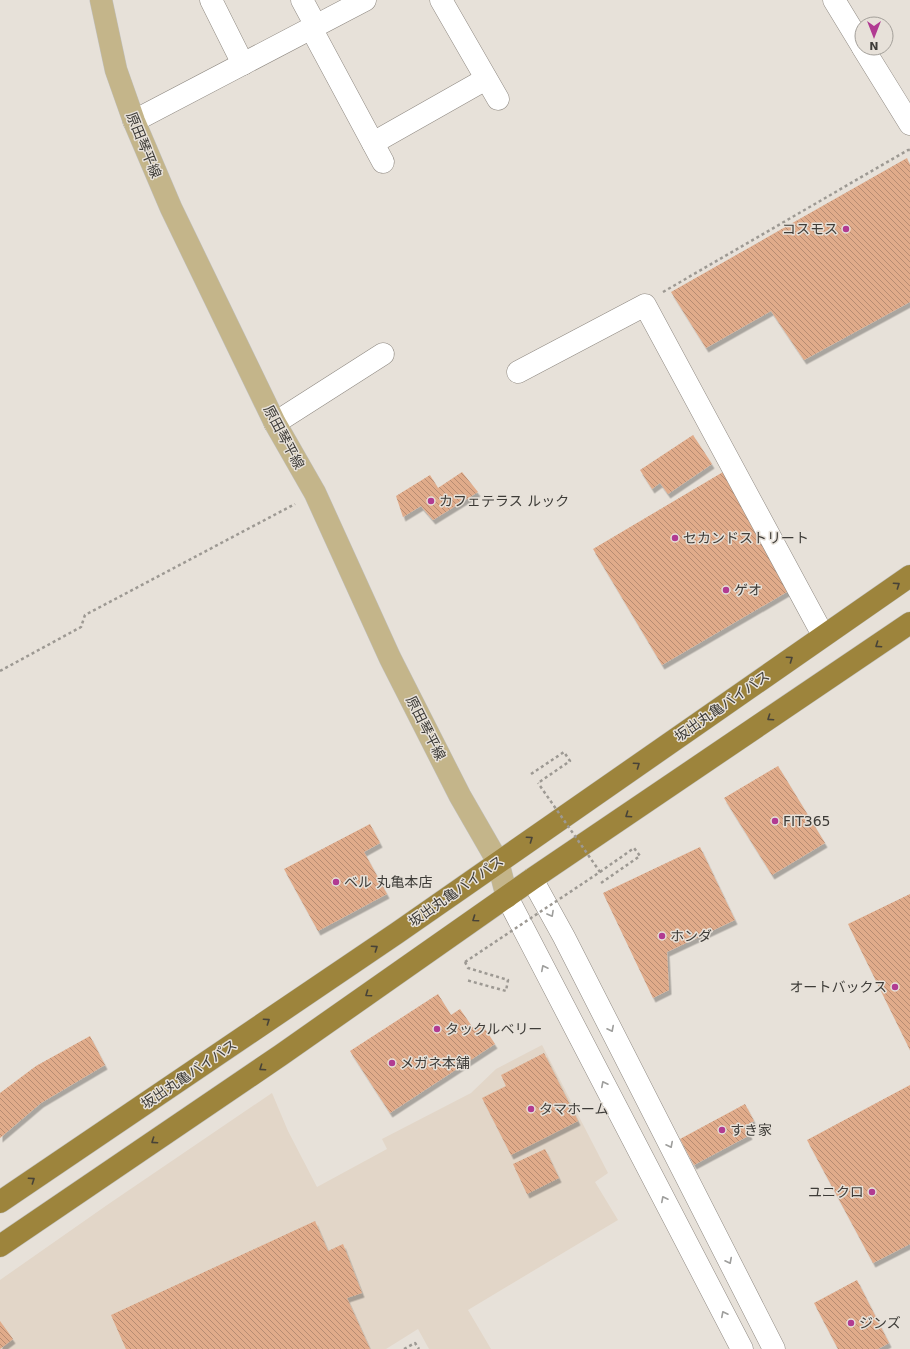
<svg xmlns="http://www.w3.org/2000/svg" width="910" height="1349" font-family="'DejaVu Sans','Noto Sans JP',sans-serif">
<defs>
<pattern id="building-back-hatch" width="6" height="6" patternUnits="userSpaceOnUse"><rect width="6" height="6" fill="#e0ab8a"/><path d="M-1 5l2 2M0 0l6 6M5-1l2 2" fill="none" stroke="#b78c72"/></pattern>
<filter id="shadow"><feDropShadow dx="2.5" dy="4.5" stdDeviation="0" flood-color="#0004"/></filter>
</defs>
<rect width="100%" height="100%" fill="#e7e1d9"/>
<path fill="#e2d6c8" d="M542 1045 608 1173 595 1182 618 1220 468 1310 491 1349H429L418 1329 386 1349H0V1280L110 1203 272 1093 288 1131 317 1187 387 1149 382 1139 471 1093 496 1069Z"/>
<g fill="url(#building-back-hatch)" filter="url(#shadow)">
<path d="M907 158 910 165V302L804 360 771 311 706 348 671 292Z"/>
<path d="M693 435 712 464 668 494 660 483 652 489 640 470Z"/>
<path d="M462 472 478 492 433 520 421 506 403 517 396 496 430 475 438 488Z"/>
<path d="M723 472 792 589 662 665 593 549Z"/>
<path d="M778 766 825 843 772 875 724 798Z"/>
<path d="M370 824 380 843 364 852 387 894 318 931 284 869Z"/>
<path d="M700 847 735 920 667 952 669 990 653 998 603 893Z"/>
<path d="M910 894V1050L848 924Z"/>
<path d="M438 994 451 1015 460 1009 473 1028 481 1023 495 1044 390 1113 350 1051Z"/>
<path d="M90 1036 105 1065 41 1103 0 1138V1093L36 1066Z"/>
<path d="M544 1053 578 1121 511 1155 482 1098 506 1086 501 1075Z"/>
<path d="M910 1085V1244L873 1263 807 1140Z"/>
<path d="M745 1104 754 1121 745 1126 750 1135 694 1165 680 1139Z"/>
<path d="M545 1149 559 1178 527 1194 513 1164Z"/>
<path d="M315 1221 328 1251 343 1244 362 1293 347 1298 370 1349H126L111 1315Z"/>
<path d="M857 1280 889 1343 878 1349H838L814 1303Z"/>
<path d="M0 1321 13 1339 0 1349Z"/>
</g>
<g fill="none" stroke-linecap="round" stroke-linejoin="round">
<defs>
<g id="minor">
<path d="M211 0 243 64"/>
<path d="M302 0 316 26"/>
<path d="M441 0 498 99"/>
<path d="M834 0 862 46"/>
<path d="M311 28 383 162"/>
<path d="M863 48 910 124"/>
<path d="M134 121 365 0"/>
<path d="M373 143 486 79"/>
<path d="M518 372 645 305 823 635"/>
<path d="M275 423 383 354"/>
<path d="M532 879 564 937 774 1349"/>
<path d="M507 897 742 1349"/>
</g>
<path id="major" d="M101 0 116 70 134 121 171 208 275 423 315 493 390 658 460 796 498 862 507 897"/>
<g id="highway">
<path d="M0 1202 397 933 910 576"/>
<path d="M0 1246 281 1055 532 879 910 623"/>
</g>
</defs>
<use href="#minor" stroke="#8f8982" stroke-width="23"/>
<use href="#major" stroke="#c1c1bf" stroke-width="23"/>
<use href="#highway" stroke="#c1c1bf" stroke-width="23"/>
<g stroke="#9d9993" stroke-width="2.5" stroke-dasharray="3 3" stroke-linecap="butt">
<path d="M663 292 908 150H910"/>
<path d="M0 671 81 627 85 615 295 504"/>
<path d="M531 774 564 752 570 761 538 783"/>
<path d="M600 872 634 848 640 856 601 883"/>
<path d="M465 962 468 968 508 980 506 991 466 980"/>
<path d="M404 1349 415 1343 419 1349"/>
</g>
<use href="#minor" stroke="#fff" stroke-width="22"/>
<use href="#major" stroke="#c4b58a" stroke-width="22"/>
<use href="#highway" stroke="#9d843c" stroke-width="22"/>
<path stroke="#9d9993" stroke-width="2.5" stroke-dasharray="3 3" stroke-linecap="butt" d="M465 962 600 872 538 783"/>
</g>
<defs><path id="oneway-chevron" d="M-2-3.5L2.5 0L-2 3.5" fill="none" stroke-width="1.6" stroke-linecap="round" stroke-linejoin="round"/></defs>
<g stroke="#484338">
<use href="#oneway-chevron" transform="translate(897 585) rotate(-34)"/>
<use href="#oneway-chevron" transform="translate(878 645) rotate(146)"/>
<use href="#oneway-chevron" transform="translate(790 659) rotate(-35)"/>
<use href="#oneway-chevron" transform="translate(770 718) rotate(146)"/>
<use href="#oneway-chevron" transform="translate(637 765) rotate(-35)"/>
<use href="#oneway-chevron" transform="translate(628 815) rotate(146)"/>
<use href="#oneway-chevron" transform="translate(530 839) rotate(-35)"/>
<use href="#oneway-chevron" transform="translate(475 919) rotate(145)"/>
<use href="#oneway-chevron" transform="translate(375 948) rotate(-34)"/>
<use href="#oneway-chevron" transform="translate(368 994) rotate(145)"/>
<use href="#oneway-chevron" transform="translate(267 1021) rotate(-34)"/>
<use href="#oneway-chevron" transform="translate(262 1068) rotate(146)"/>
<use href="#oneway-chevron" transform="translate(154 1141) rotate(146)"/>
<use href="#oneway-chevron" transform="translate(32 1180) rotate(-34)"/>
</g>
<g stroke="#9e9e9c">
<use href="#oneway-chevron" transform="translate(551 914) rotate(61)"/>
<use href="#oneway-chevron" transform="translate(544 968) rotate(-117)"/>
<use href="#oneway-chevron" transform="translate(611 1029) rotate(63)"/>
<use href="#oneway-chevron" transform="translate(604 1084) rotate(-117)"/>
<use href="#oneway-chevron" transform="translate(670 1145) rotate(63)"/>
<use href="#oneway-chevron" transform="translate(664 1199) rotate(-117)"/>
<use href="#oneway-chevron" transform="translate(729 1261) rotate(63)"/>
<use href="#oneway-chevron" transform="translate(724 1314) rotate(-117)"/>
</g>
<g fill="#b13b92" stroke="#e7e1d9" stroke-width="1.5">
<circle cx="846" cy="229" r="4"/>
<circle cx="431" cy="501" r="4"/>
<circle cx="675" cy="538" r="4"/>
<circle cx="726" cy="590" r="4"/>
<circle cx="775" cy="821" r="4"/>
<circle cx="336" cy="882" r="4"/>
<circle cx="662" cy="936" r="4"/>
<circle cx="895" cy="987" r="4"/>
<circle cx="437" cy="1029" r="4"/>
<circle cx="392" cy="1063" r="4"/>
<circle cx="531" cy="1109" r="4"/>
<circle cx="722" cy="1130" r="4"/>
<circle cx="872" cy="1192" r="4"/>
<circle cx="851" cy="1323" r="4"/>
</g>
<g text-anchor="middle" stroke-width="3" stroke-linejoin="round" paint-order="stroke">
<g font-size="14" fill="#3e3c38" stroke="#e7e1d9">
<text transform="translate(144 145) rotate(68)" y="5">原田琴平線</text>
<text transform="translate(284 437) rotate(62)" y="5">原田琴平線</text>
<text transform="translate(722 706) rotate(-35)" y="5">坂出丸亀バイパス</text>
<text transform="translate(426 728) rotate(63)" y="5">原田琴平線</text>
<text transform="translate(456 891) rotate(-35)" y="5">坂出丸亀バイパス</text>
<text transform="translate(189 1074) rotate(-34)" y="5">坂出丸亀バイパス</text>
</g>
<g font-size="14" fill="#3e3c38" stroke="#e7e1d9" text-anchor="start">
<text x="838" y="234" text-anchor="end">コスモス</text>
<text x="439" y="506">カフェテラス ルック</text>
<text x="683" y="543">セカンドストリート</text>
<text x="734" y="595">ゲオ</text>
<text x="783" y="826">FIT365</text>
<text x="344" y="887">ベル 丸亀本店</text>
<text x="670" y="941">ホンダ</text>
<text x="887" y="992" text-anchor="end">オートバックス</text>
<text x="445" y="1034">タックルベリー</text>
<text x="400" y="1068">メガネ本舗</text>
<text x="539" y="1114">タマホーム</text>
<text x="730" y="1135">すき家</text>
<text x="864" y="1197" text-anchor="end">ユニクロ</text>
<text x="859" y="1328">ジンズ</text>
</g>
</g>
<g transform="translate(874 36) rotate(180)"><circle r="19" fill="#e7e1d9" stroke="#a39f99"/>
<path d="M0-3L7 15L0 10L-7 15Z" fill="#b13b92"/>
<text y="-6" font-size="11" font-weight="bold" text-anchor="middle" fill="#3e3c38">N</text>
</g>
</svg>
